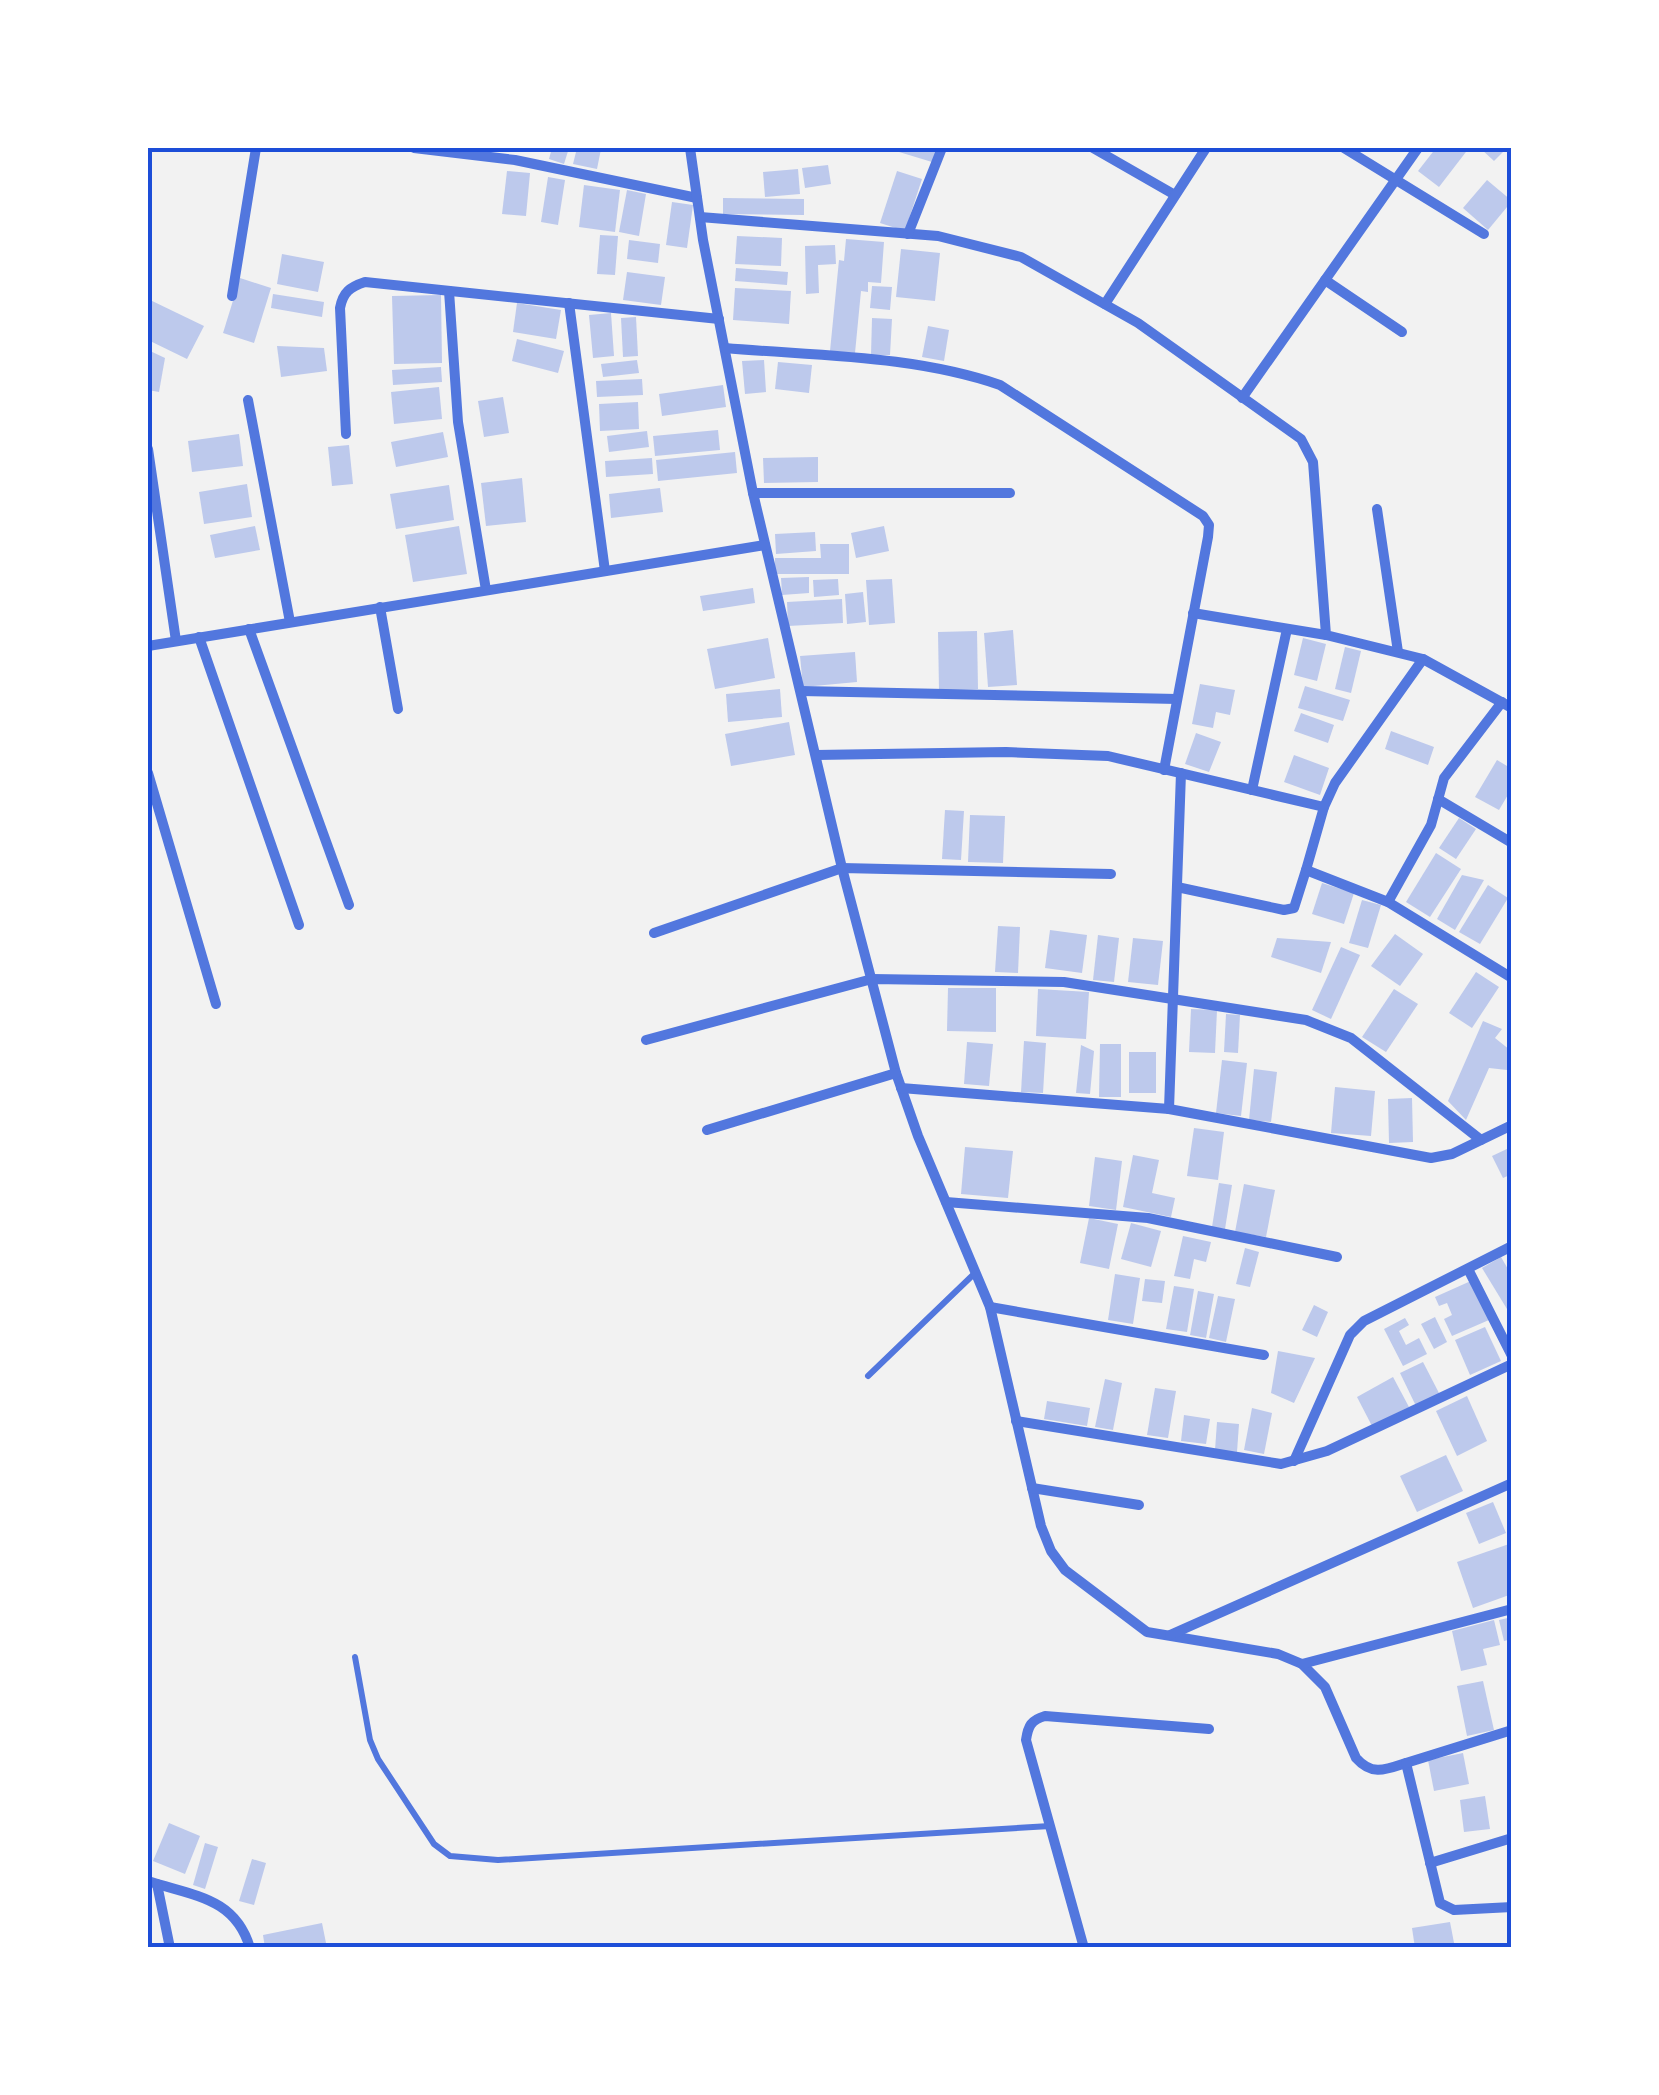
<svg xmlns="http://www.w3.org/2000/svg" width="1659" height="2095" font-family="'Nunito Sans',sans-serif">
<rect width="100%" height="100%" fill="#f2f2f2"/>
<g fill="#bdc9ec">
<path d="M552 148H569L564 164 549 159Z"/>
<path d="M577 148 601 149 597 169 573 164Z"/>
<path d="M886 148H937L932 162Z"/>
<path d="M1436 148H1469L1439 187 1418 171Z"/>
<path d="M1480 148H1507L1494 161Z"/>
<path d="M828 165 831 184 805 188 802 168Z"/>
<path d="M798 169 800 194 765 197 763 172Z"/>
<path d="M507 171 530 173 526 216 502 214Z"/>
<path d="M897 171 922 179 905 231 880 223Z"/>
<path d="M548 177 565 180 558 225 541 222Z"/>
<path d="M1487 180 1512 201 1488 230 1463 208Z"/>
<path d="M584 185 620 190 615 232 579 227Z"/>
<path d="M627 190 646 194 639 236 619 232Z"/>
<path d="M723 198 804 199V215L723 214Z"/>
<path d="M672 202 693 205 687 248 666 245Z"/>
<path d="M600 235 618 236 615 275 597 274Z"/>
<path d="M737 236 782 238 781 266 735 264Z"/>
<path d="M846 239 884 242 881 283 868 282V292L861 291 855 353 830 351 839 260 844 261Z"/>
<path d="M629 240 660 244 658 263 627 259Z"/>
<path d="M835 245 836 264 818 265 819 293 806 294 805 246Z"/>
<path d="M901 249 940 253 935 301 896 297Z"/>
<path d="M282 254 324 262 318 292 277 284Z"/>
<path d="M736 268 788 272 787 285 735 281Z"/>
<path d="M627 272 665 277 661 305 623 300Z"/>
<path d="M240 278 271 288 254 343 223 333Z"/>
<path d="M872 286 892 287 890 310 870 308Z"/>
<path d="M735 288 791 291 789 324 733 320Z"/>
<path d="M273 294 324 302 322 317 271 308Z"/>
<path d="M441 295 442 363 394 364 392 296Z"/>
<path d="M148 299 204 326 187 359 148 340Z"/>
<path d="M517 303 561 310 556 339 513 332Z"/>
<path d="M611 313 614 356 593 358 589 315Z"/>
<path d="M636 317 638 356 623 357 621 318Z"/>
<path d="M872 318 892 319 890 355H871Z"/>
<path d="M928 326 949 330 944 361 922 357Z"/>
<path d="M517 339 564 351 558 373 512 361Z"/>
<path d="M277 346 324 348 327 371 281 377Z"/>
<path d="M148 350 165 358 159 392 148 390Z"/>
<path d="M637 360 639 373 603 377 601 364Z"/>
<path d="M764 360 766 392 745 394 742 361Z"/>
<path d="M778 362 812 365 809 393 775 389Z"/>
<path d="M441 367 442 382 393 385 392 370Z"/>
<path d="M642 379 643 395 597 397 596 381Z"/>
<path d="M723 385 726 407 662 416 659 394Z"/>
<path d="M439 387 442 419 394 424 391 392Z"/>
<path d="M503 397 509 433 484 437 478 401Z"/>
<path d="M638 402 639 429 600 431 599 404Z"/>
<path d="M718 430 720 450 655 456 653 436Z"/>
<path d="M647 431 649 447 609 452 607 436Z"/>
<path d="M443 432 448 457 396 467 391 442Z"/>
<path d="M239 434 243 466 192 472 188 441Z"/>
<path d="M349 445 353 484 332 486 328 447Z"/>
<path d="M735 452 737 473 658 481 656 460Z"/>
<path d="M818 457V482L764 483 763 458Z"/>
<path d="M652 458 653 474 606 477 605 461Z"/>
<path d="M522 478 526 522 486 526 481 483Z"/>
<path d="M247 484 252 517 204 524 199 492Z"/>
<path d="M449 485 454 520 396 529 390 494Z"/>
<path d="M660 488 663 512 611 518 609 494Z"/>
<path d="M255 526 260 550 215 558 210 535Z"/>
<path d="M459 526 467 574 413 582 405 535Z"/>
<path d="M884 526 889 551 856 558 851 533Z"/>
<path d="M815 532 816 551 776 554 775 534Z"/>
<path d="M820 544H849V574H775V558H821Z"/>
<path d="M809 577V593L782 595 781 578Z"/>
<path d="M838 579 839 595 814 597 813 580Z"/>
<path d="M892 579 895 623 869 625 866 580Z"/>
<path d="M753 588 755 603 703 611 700 596Z"/>
<path d="M863 592 866 622 847 624 845 594Z"/>
<path d="M842 599 843 623 788 626 787 602Z"/>
<path d="M1013 630 1017 685 988 687 984 633Z"/>
<path d="M977 631 978 689 939 690 938 632Z"/>
<path d="M768 638 775 678 715 689 707 649Z"/>
<path d="M1303 638 1326 644 1317 681 1294 675Z"/>
<path d="M1345 647 1361 651 1351 693 1335 689Z"/>
<path d="M855 652 857 682 803 687 800 656Z"/>
<path d="M1200 684 1235 690 1230 715 1216 712 1213 728 1192 724Z"/>
<path d="M1305 686 1350 700 1343 721 1298 708Z"/>
<path d="M780 689 782 717 728 722 726 694Z"/>
<path d="M1301 713 1334 725 1328 743 1294 731Z"/>
<path d="M789 722 795 755 731 766 725 734Z"/>
<path d="M1391 731 1434 747 1428 765 1385 749Z"/>
<path d="M1196 733 1221 742 1209 772 1185 764Z"/>
<path d="M1294 755 1329 768 1320 795 1284 782Z"/>
<path d="M1497 760 1512 769V788L1499 810 1475 797Z"/>
<path d="M945 810 964 811 961 860 942 859Z"/>
<path d="M970 815 1005 816 1003 863 968 862Z"/>
<path d="M1459 818 1476 829 1456 859 1439 848Z"/>
<path d="M1436 853 1461 869 1430 917 1406 902Z"/>
<path d="M1462 875 1484 880 1455 930 1437 919Z"/>
<path d="M1322 883 1354 893 1344 924 1312 914Z"/>
<path d="M1488 885 1508 898 1480 944 1459 932Z"/>
<path d="M1362 900 1381 905 1368 948 1349 943Z"/>
<path d="M998 926 1020 927 1018 973 995 972Z"/>
<path d="M1050 930 1087 935 1082 973 1045 968Z"/>
<path d="M1395 934 1423 954 1400 986 1371 966Z"/>
<path d="M1098 935 1119 938 1114 982 1093 980Z"/>
<path d="M1133 938 1163 941 1158 985 1128 982Z"/>
<path d="M1277 938 1331 942 1321 973 1271 957Z"/>
<path d="M1341 947 1360 955 1331 1019 1312 1010Z"/>
<path d="M1476 972 1499 987 1472 1028 1449 1013Z"/>
<path d="M948 988H996V1032L947 1031Z"/>
<path d="M1038 989 1089 992 1086 1039 1036 1036Z"/>
<path d="M1394 989 1418 1004 1386 1052 1362 1037Z"/>
<path d="M1191 1009 1217 1010 1215 1053 1189 1052Z"/>
<path d="M1226 1014 1240 1015 1238 1053 1224 1052Z"/>
<path d="M1483 1021 1502 1029 1495 1038 1510 1050 1507 1070 1489 1068 1466 1120 1448 1101Z"/>
<path d="M1024 1041 1046 1043 1043 1093 1021 1092Z"/>
<path d="M967 1042 993 1044 989 1086 964 1084Z"/>
<path d="M1100 1044H1121V1097H1099Z"/>
<path d="M1081 1045 1094 1051 1090 1094 1076 1093Z"/>
<rect x="1129" y="1052" width="27" height="41"/>
<path d="M1222 1060 1247 1063 1241 1116 1216 1113Z"/>
<path d="M1254 1069 1277 1072 1271 1122 1249 1120Z"/>
<path d="M1335 1087 1375 1091 1371 1136 1331 1133Z"/>
<path d="M1412 1098 1413 1142 1389 1143 1388 1099Z"/>
<path d="M1194 1128 1224 1132 1218 1180 1187 1176Z"/>
<path d="M965 1147 1013 1151 1008 1198 961 1194Z"/>
<path d="M1509 1148 1512 1174 1503 1178 1492 1156Z"/>
<path d="M1133 1155 1159 1160 1152 1193 1175 1198 1171 1217 1123 1207Z"/>
<path d="M1095 1157 1122 1161 1116 1210 1089 1206Z"/>
<path d="M1219 1183 1232 1185 1225 1229 1212 1227Z"/>
<path d="M1244 1184 1275 1190 1266 1237 1235 1232Z"/>
<path d="M1089 1218 1118 1224 1109 1269 1080 1263Z"/>
<path d="M1131 1223 1161 1231 1151 1267 1121 1259Z"/>
<path d="M1183 1236 1211 1242 1206 1262 1194 1259 1190 1279 1174 1276Z"/>
<path d="M1245 1248 1259 1252 1250 1287 1236 1284Z"/>
<path d="M1501 1257 1512 1276V1307L1507 1309 1482 1268Z"/>
<path d="M1115 1274 1140 1278 1133 1324 1108 1320Z"/>
<path d="M1145 1279 1165 1281 1162 1303 1142 1301Z"/>
<path d="M1473 1280 1489 1320 1452 1336 1444 1319 1452 1315 1447 1303 1439 1306 1435 1297Z"/>
<path d="M1174 1286 1194 1289 1187 1332 1166 1329Z"/>
<path d="M1198 1291 1214 1294 1206 1338 1190 1335Z"/>
<path d="M1218 1296 1235 1299 1226 1342 1209 1338Z"/>
<path d="M1314 1305 1328 1312 1317 1337 1302 1330Z"/>
<path d="M1435 1317 1447 1342 1434 1349 1421 1324Z"/>
<path d="M1405 1318 1409 1325 1399 1331 1406 1345 1419 1338 1427 1354 1403 1366 1384 1329Z"/>
<path d="M1485 1327 1501 1361 1470 1375 1455 1340Z"/>
<path d="M1278 1351 1315 1358 1294 1403 1271 1393Z"/>
<path d="M1423 1362 1440 1395 1416 1406 1400 1373Z"/>
<path d="M1393 1377 1409 1407 1372 1426 1357 1397Z"/>
<path d="M1105 1379 1122 1383 1113 1430 1095 1427Z"/>
<path d="M1155 1388 1176 1391 1168 1438 1147 1435Z"/>
<path d="M1467 1396 1487 1441 1457 1456 1436 1411Z"/>
<path d="M1047 1401 1090 1408 1087 1426 1044 1419Z"/>
<path d="M1252 1408 1272 1413 1264 1454 1244 1450Z"/>
<path d="M1184 1415 1210 1419 1206 1444 1181 1441Z"/>
<path d="M1217 1422 1239 1424 1237 1452 1215 1450Z"/>
<path d="M1446 1455 1463 1491 1417 1512 1400 1476Z"/>
<path d="M1493 1502 1506 1533 1479 1544 1466 1513Z"/>
<path d="M1512 1543V1594L1473 1608 1457 1562Z"/>
<path d="M1512 1617V1639L1504 1641 1499 1620Z"/>
<path d="M1494 1620 1500 1645 1483 1649 1487 1665 1461 1671 1452 1631Z"/>
<path d="M1483 1681 1494 1730 1467 1736 1457 1686Z"/>
<path d="M1463 1753 1469 1784 1434 1791 1428 1760Z"/>
<path d="M1485 1796 1490 1829 1464 1832 1460 1800Z"/>
<path d="M169 1823 200 1836 185 1874 153 1861Z"/>
<path d="M205 1843 218 1847 205 1889 193 1885Z"/>
<path d="M252 1859 266 1863 254 1905 239 1901Z"/>
<path d="M1450 1922 1455 1948H1415L1412 1928Z"/>
<path d="M322 1923 327 1948H265L263 1935Z"/>
</g>
<g fill="none" stroke-linecap="round" stroke-linejoin="round">
<g stroke="#5277de" stroke-width="6">
<path d="M868 1376 975 1273"/>
<path d="M355 1657 370 1740 378 1759 434 1844 450 1856 498 1860 1050 1826"/>
</g>
<g stroke="#5277de" stroke-width="10">
<path d="M414 148 515 160 697 198"/>
<path d="M690 148 703 240 753 493 842 868 896 1073 918 1136 990 1307 1041 1526 1051 1551 1065 1570 1147 1632 1278 1654 1302 1664 1325 1687 1356 1758C1372 1776 1385 1770 1406 1763L1440 1903 1454 1910 1512 1907"/>
<path d="M1093 148 1175 195"/>
<path d="M1344 148 1484 234"/>
<path d="M700 217 938 236 1021 257 1138 323 1301 439 1313 462 1326 635 1423 659 1512 708"/>
<path d="M908 234 942 148"/>
<path d="M1325 280 1402 332"/>
<path d="M449 291 458 422 486 590"/>
<path d="M232 296 256 148"/>
<path d="M569 303 605 571"/>
<path d="M1105 304 1206 148"/>
<path d="M725 348C816 356 913 355 1000 385L1203 516 1209 525 1208 537 1164 770"/>
<path d="M1242 398 1418 148"/>
<path d="M248 400 290 622"/>
<path d="M346 434 340 308C343 292 350 287 365 282L719 319"/>
<path d="M148 449 176 641"/>
<path d="M753 493H1010"/>
<path d="M1377 509 1398 652"/>
<path d="M380 607 398 709"/>
<path d="M1193 613 1326 635"/>
<path d="M249 629 349 905"/>
<path d="M199 637 299 925"/>
<path d="M148 646 765 545"/>
<path d="M801 691 1177 699"/>
<path d="M816 755 1006 752 1108 756 1324 807"/>
<path d="M148 773 216 1004"/>
<path d="M1252 790 1287 629"/>
<path d="M1438 799 1512 843"/>
<path d="M1306 870 1324 807 1335 783 1423 659"/>
<path d="M1177 887 1284 910 1294 908 1306 870 1388 902 1512 978"/>
<path d="M1388 902 1431 825 1444 778 1502 702"/>
<path d="M654 933 842 868 1111 874"/>
<path d="M646 1040 872 979 1064 982 1306 1020 1351 1038 1481 1140"/>
<path d="M901 1088 1169 1109 1431 1158 1452 1154 1512 1125"/>
<path d="M1169 1109 1181 773"/>
<path d="M707 1130 896 1073"/>
<path d="M946 1202 1148 1218 1337 1257"/>
<path d="M1468 1269 1512 1356"/>
<path d="M990 1307 1264 1355"/>
<path d="M1016 1421 1281 1464 1327 1451 1512 1364"/>
<path d="M1294 1461 1350 1335 1364 1321 1512 1246"/>
<path d="M1032 1488 1139 1505"/>
<path d="M1170 1635 1512 1483"/>
<path d="M1302 1664 1512 1609"/>
<path d="M1406 1763 1512 1730"/>
<path d="M1430 1863 1512 1838"/>
<path d="M148 1881C193 1896 235 1897 250 1948"/>
<path d="M157 1884 170 1948"/>
<path d="M1084 1948 1026 1740C1028 1726 1031 1720 1045 1716L1209 1729"/>
</g>
</g>
<rect width="1659" height="2095" fill="none" stroke="#ffffff" stroke-width="300"/>
<rect x="150" y="150" width="1359" height="1795" fill="none" stroke="#1d4ed8" stroke-width="4"/>
</svg>
